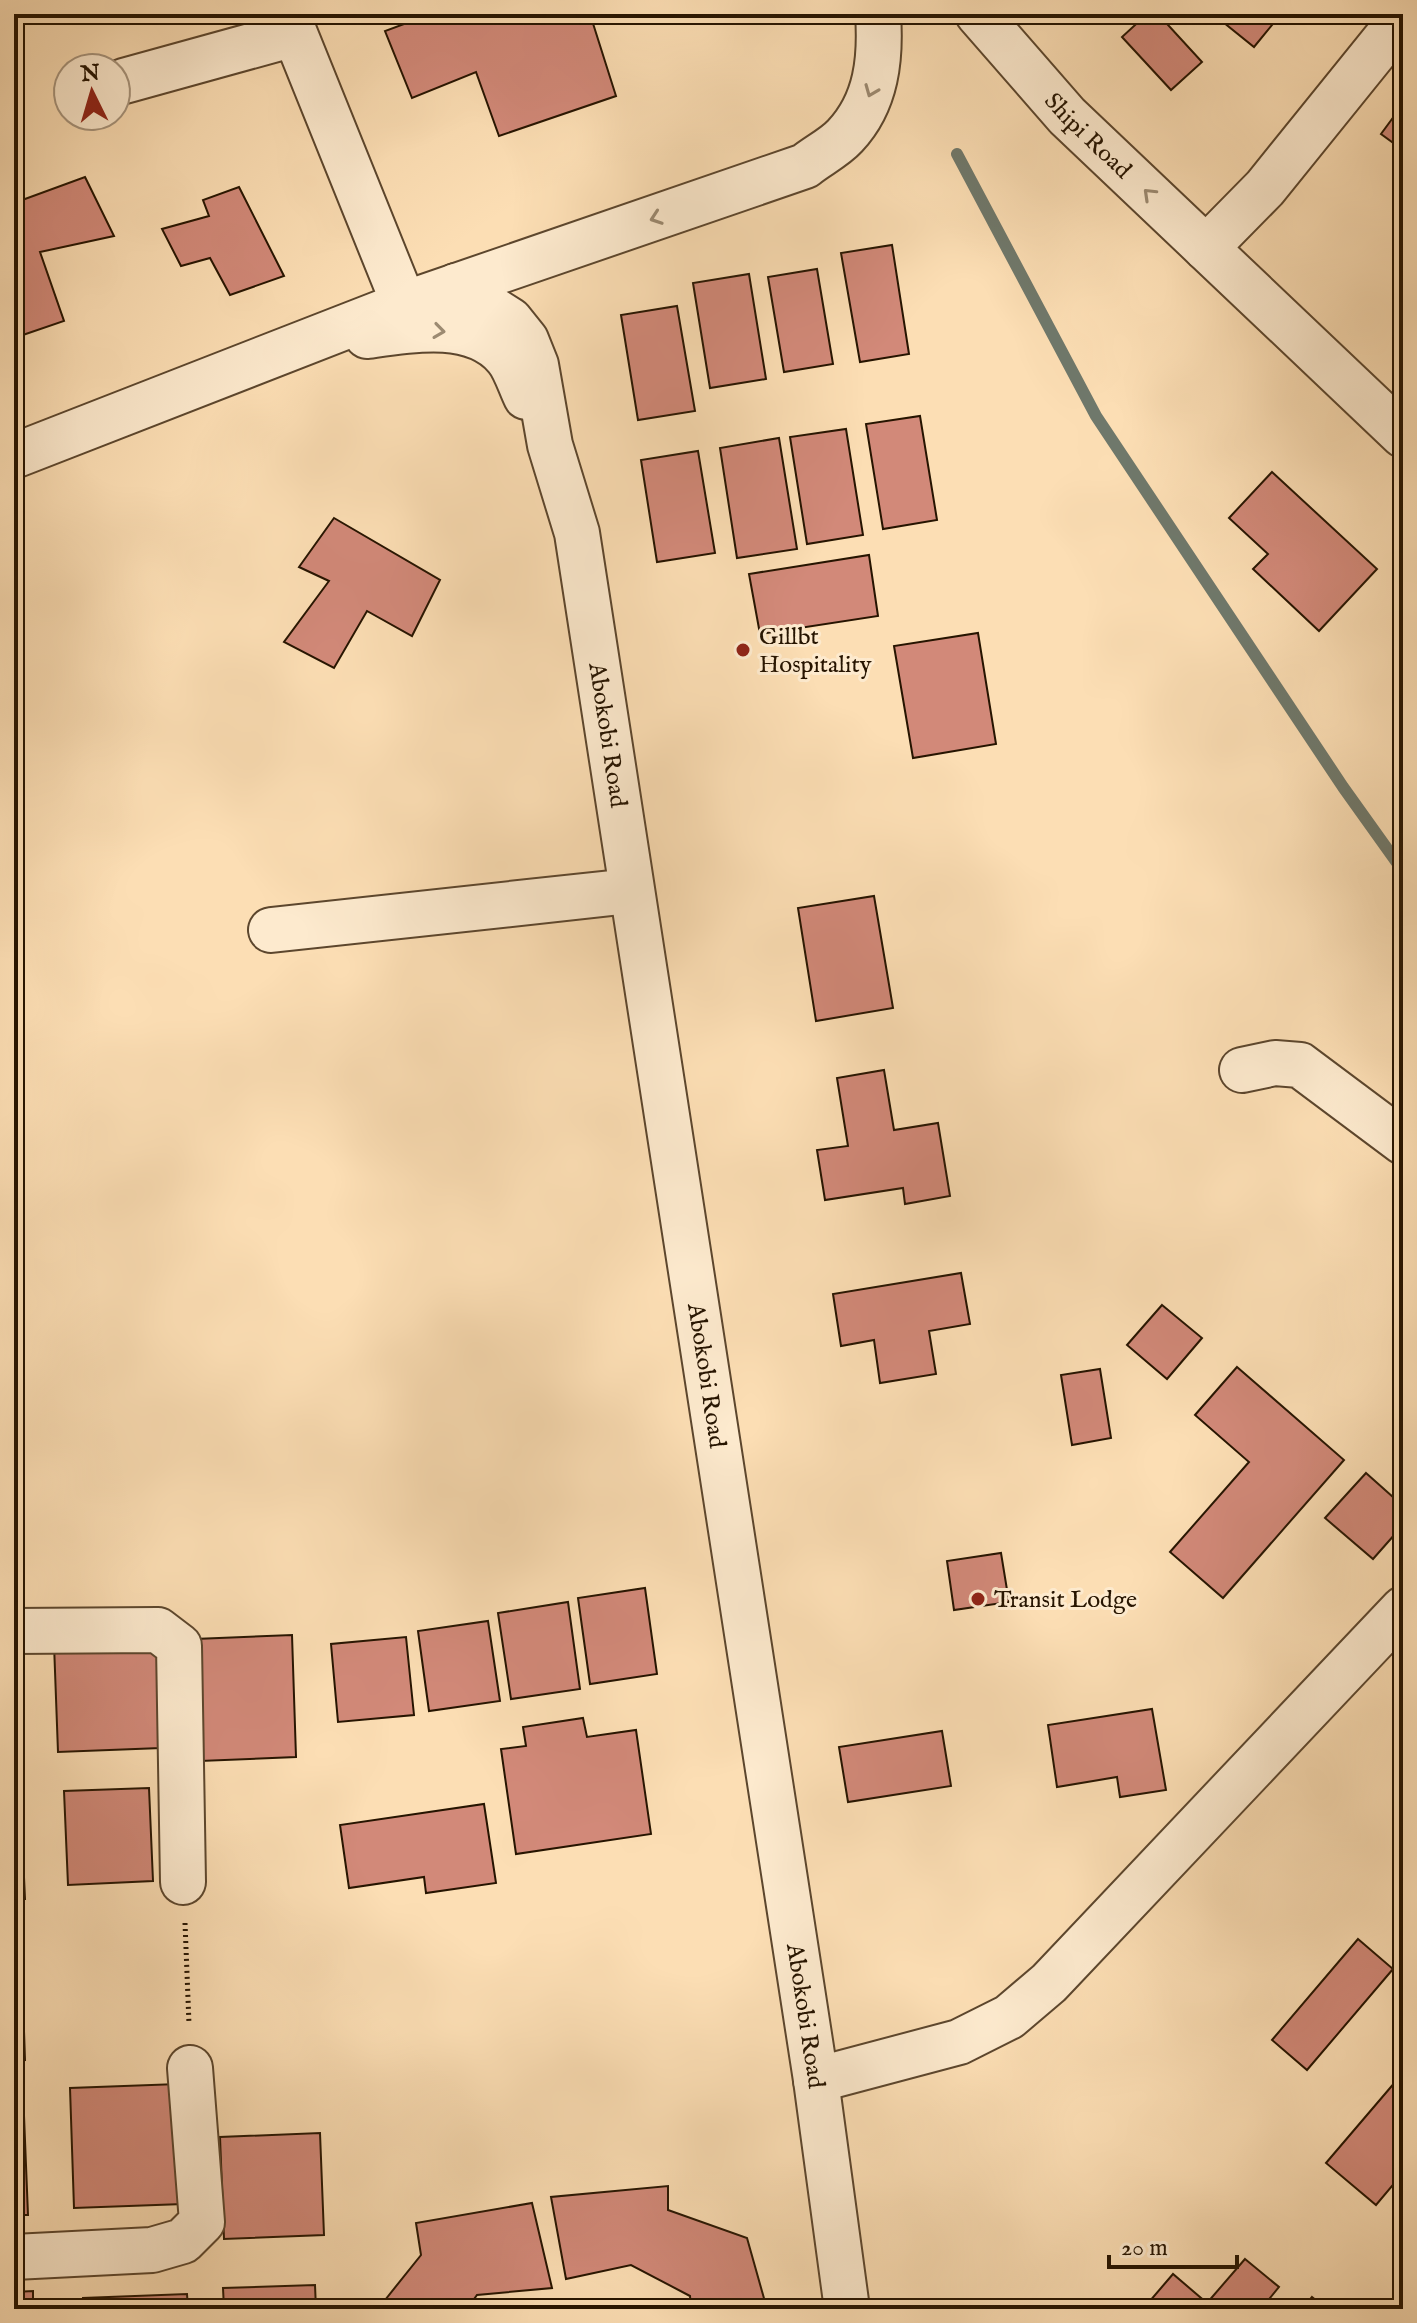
<svg xmlns="http://www.w3.org/2000/svg" width="1417" height="2323" font-family="'IM FELL English',serif">
<rect width="100%" height="100%" fill="#fcdeb4"/>
<filter id="stains"><feTurbulence type="fractalNoise" baseFrequency=".0025" numOctaves="4"/><feColorMatrix values="0 0 0 0 .2 0 0 0 0 .09 0 0 0 0 .02 0 0 0 .5 -.17"/></filter>
<radialGradient id="worn" r=".72"><stop offset=".6" stop-color="#630" stop-opacity="0"/><stop offset="1" stop-color="#630" stop-opacity=".3"/></radialGradient>
<g fill="none" stroke-linecap="round" stroke-linejoin="round">
<path stroke="#6f786b" stroke-width="12" d="M957 154 1096 416 1343 787 1403 871"/>
</g>
<g fill="#d28979" stroke="#261400" stroke-width="2">
<path d="M431 14H590L616 96 499 136 476 72 412 98 385 31Z"/>
<path d="M1147 14H1158L1202 62 1171 90 1122 37Z"/>
<path d="M1213 14H1281L1254 47Z"/>
<path d="M1403 104V150L1381 134Z"/>
<path d="M85 177 114 236 40 252 64 321 14 338V203Z"/>
<path d="M239 187 284 276 230 295 210 258 181 266 162 229 209 216 203 200Z"/>
<path d="M892 245 909 354 860 362 841 253Z"/>
<path d="M817 269 833 364 784 372 768 277Z"/>
<path d="M749 274 766 379 710 388 693 283Z"/>
<path d="M677 306 695 411 638 420 621 315Z"/>
<path d="M920 416 937 520 883 529 866 424Z"/>
<path d="M846 429 863 535 807 544 790 437Z"/>
<path d="M779 438 797 549 737 558 720 448Z"/>
<path d="M698 451 715 553 657 562 641 460Z"/>
<path d="M1272 472 1377 569 1319 631 1253 569 1268 554 1229 518Z"/>
<path d="M334 518 440 580 412 636 367 611 334 668 284 642 329 581 299 567Z"/>
<path d="M869 555 878 616 760 634 749 574Z"/>
<path d="M978 633 996 744 913 758 894 646Z"/>
<path d="M874 896 893 1008 816 1021 798 908Z"/>
<path d="M884 1070 894 1130 938 1123 950 1196 905 1204 903 1188 825 1200 817 1150 848 1146 837 1078Z"/>
<path d="M961 1273 970 1324 929 1331 936 1374 880 1383 874 1340 841 1346 833 1294Z"/>
<path d="M1162 1305 1202 1338 1167 1379 1127 1345Z"/>
<path d="M1237 1367 1344 1460 1223 1598 1170 1552 1249 1462 1195 1415Z"/>
<path d="M1100 1369 1111 1438 1072 1445 1061 1375Z"/>
<path d="M1366 1473 1403 1506V1525L1373 1559 1325 1518Z"/>
<path d="M1001 1553 1009 1602 954 1610 947 1561Z"/>
<path d="M645 1588 657 1674 590 1684 578 1598Z"/>
<path d="M568 1602 580 1689 511 1699 498 1613Z"/>
<path d="M488 1621 500 1701 429 1711 418 1631Z"/>
<path d="M292 1635 296 1757 200 1761 195 1639Z"/>
<path d="M406 1637 414 1715 338 1722 331 1644Z"/>
<path d="M157 1640 161 1748 58 1752 54 1644Z"/>
<path d="M14 1650 19 1753H14Z"/>
<path d="M1152 1709 1166 1790 1120 1797 1117 1777 1057 1787 1048 1725Z"/>
<path d="M583 1718 587 1737 636 1730 651 1834 516 1854 501 1749 526 1746 523 1727Z"/>
<path d="M942 1731 951 1786 848 1802 839 1747Z"/>
<path d="M149 1788 153 1881 68 1885 64 1791Z"/>
<path d="M14 1792H20L25 1899H14Z"/>
<path d="M484 1804 496 1883 426 1893 424 1877 349 1888 340 1825Z"/>
<path d="M1358 1939 1393 1969 1307 2070 1272 2040Z"/>
<path d="M21 1945 25 2060 14 2061V1946Z"/>
<path d="M1396 2081 1403 2087V2173L1376 2205 1326 2163Z"/>
<path d="M178 2084 183 2204 74 2208 70 2088Z"/>
<path d="M14 2091H23L28 2215H14Z"/>
<path d="M320 2133 324 2235 224 2239 220 2137Z"/>
<path d="M668 2186V2210L747 2238 767 2309H691L690 2296 631 2265 566 2279 551 2197Z"/>
<path d="M532 2203 552 2288 477 2295 467 2309H367L366 2302 385 2300 421 2255 416 2223Z"/>
<path d="M1245 2259 1279 2287 1261 2309H1143L1173 2274 1207 2303Z"/>
<path d="M315 2285 316 2309H224L223 2288Z"/>
<path d="M33 2291V2309H14V2292Z"/>
<path d="M187 2294 188 2309H83V2298Z"/>
<path d="M1312 2297 1327 2309H1302Z"/>
</g>
<g fill="none" stroke-linecap="round" stroke-linejoin="round">
<defs>
<g id="minor">
<path d="M287 14 404 304"/>
<path id="s1" d="M978 14 1067 116 1206 248"/>
<path d="M1403 17 1265 188 1206 248 1403 435"/>
<path d="M124 81 294 34"/>
<path id="s2" d="M456 286 510 320 526 340 536 365 550 445 577 533 816 2080 847 2309"/>
<path d="M367 336C409 330 473 318 506 357 515 367 520 385 526 397"/>
<path d="M14 456 404 304 805 166C817 156 834 148 845 136 877 102 881 58 878 14"/>
<path d="M271 930 630 891"/>
<path d="M1242 1070 1275 1063 1300 1065 1403 1142"/>
<path d="M14 1631 158 1630 179 1646 183 1882"/>
<path d="M816 2080 959 2042 1009 2017 1049 1983 1403 1609"/>
<path d="M14 2257 152 2250 183 2241 202 2222 190 2068"/>
</g>
</defs>
<use href="#minor" stroke="#5c462d" stroke-width="48"/>
<path stroke="#261400" stroke-width="5" stroke-dasharray="2 4" stroke-linecap="butt" d="M185 1923 189 2024"/>
<use href="#minor" stroke="#fdeace" stroke-width="44"/>
</g>
<defs><path id="oneway-chevron" d="M-2-3.5L2.5 0L-2 3.5" fill="none" stroke-width="1.6" stroke-linecap="round" stroke-linejoin="round" transform="scale(2)"/></defs>
<g stroke="#9c8a71">
<use href="#oneway-chevron" transform="translate(871 91) rotate(112)"/>
<use href="#oneway-chevron" transform="translate(1149 194) rotate(-136)"/>
<use href="#oneway-chevron" transform="translate(656 218) rotate(161)"/>
<use href="#oneway-chevron" transform="translate(439 331) rotate(8)"/>
</g>
<g fill="#8f2418" stroke="#fdeace" stroke-width="3">
<circle cx="743" cy="650" r="8"/>
<circle cx="978" cy="1599" r="8"/>
</g>
<g text-anchor="middle" stroke-width="6" stroke-linejoin="round" paint-order="stroke">
<g font-size="24" fill="#261400" stroke="#fdeace">
<text dy="8" stroke="none"><textPath href="#s1" startOffset="164">Shipi Road</textPath></text>
<text dy="8" stroke="none"><textPath href="#s2" startOffset="494">Abokobi Road</textPath></text>
<text dy="8" stroke="none"><textPath href="#s2" startOffset="1142">Abokobi Road</textPath></text>
<text dy="8" stroke="none"><textPath href="#s2" startOffset="1790">Abokobi Road</textPath></text>
</g>
<g font-size="24" fill="#261400" stroke="#fdeace" text-anchor="start">
<text x="759" y="644">Gillbt<tspan x="759" dy="28">Hospitality</tspan></text>
<text x="994" y="1607">Transit Lodge</text>
</g>
</g>
<rect width="1417" height="2323" fill="none" stroke="#fcdeb4" stroke-width="48"/>
<rect x="16" y="16" width="1385" height="2291" fill="none" stroke="#261400" stroke-width="4"/>
<rect x="24" y="24" width="1369" height="2275" fill="none" stroke="#261400" stroke-width="2"/>
<g transform="translate(92 92) rotate(355)"><circle r="38" fill="#fdeace" stroke="#a7947c" stroke-width="2"/>
<path d="M0-6L14 30L0 20L-14 30Z" fill="#8f2418"/>
<text y="-12" font-size="22" font-weight="bold" text-anchor="middle" fill="#261400">N</text>
</g>
<path d="M1109 2255v12h128v-12" fill="none" stroke="#261400" stroke-width="4"/>
<text x="1121" y="2255" font-size="24" fill="#261400" stroke="#fdeace" stroke-width="6" paint-order="stroke">20 m</text>
<rect width="100%" height="100%" filter="url(#stains)"/>
<rect width="100%" height="100%" fill="url(#worn)"/>
</svg>
